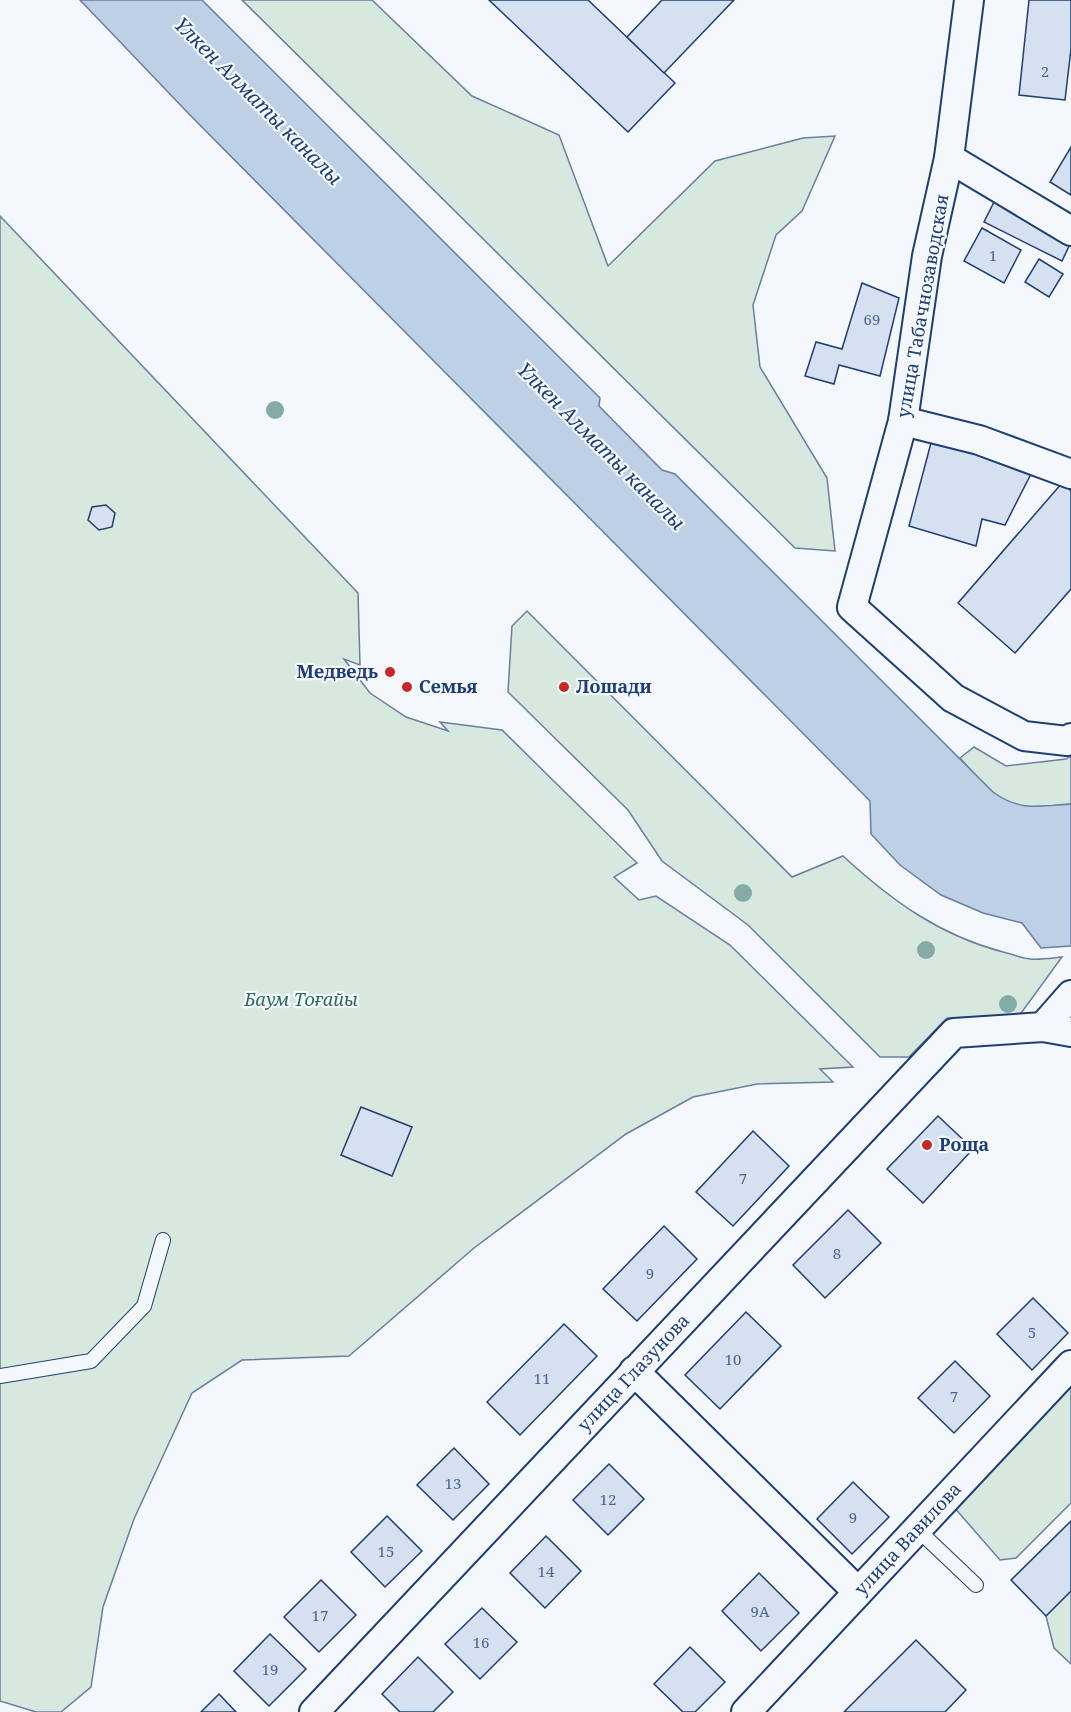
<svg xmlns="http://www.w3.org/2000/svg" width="1071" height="1712" font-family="'Noto Serif',serif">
<rect width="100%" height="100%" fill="#f4f7fb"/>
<g fill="#d7e8df" stroke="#687fa3" stroke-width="1.5">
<path d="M242 0H372L472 96 559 135 608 266 715 161 803 138 835 136 802 211 776 235 753 305 760 367 827 478 835 551 795 548Z"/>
<path d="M0 216 358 593 360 665 344 659 370 693 406 717 448 731 440 722 502 730 637 863 614 877 639 900 656 896 730 945 853 1067 820 1069 833 1082 757 1084 693 1097 626 1134 474 1248 349 1356 242 1360 192 1393 134 1519 103 1607 91 1687 61 1712H36L0 1701Z"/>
<path d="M527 611 792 877 843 856C892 901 939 935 1003 952 1012 954 1021 958 1030 959 1040 960 1052 958 1062 957L1019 1016 947 1018 909 1057H880L748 925 662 861 628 810 508 692 512 626Z"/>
<path d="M974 747 1006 766 1066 759 1071 756V804C1051 805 1028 810 1009 803 992 797 972 771 960 758Z"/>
<path d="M1071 1365V1503L1016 1558 1000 1560 946 1498Z"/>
<path d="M1071 1591V1664L1054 1648 1046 1616Z"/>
</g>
<path fill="#bed0e5" stroke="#687fa3" stroke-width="1.5" d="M80 0H202L600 398 599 406 662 470 675 474 993 792C1020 812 1040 806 1071 804V946L1041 948 1022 923 983 913 941 895 900 865 871 834 870 801 189 114Z"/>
<g fill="#d5e0f0" stroke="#1d3f73" stroke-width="1.5">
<path d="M489 0H588L675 83 628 132Z"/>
<path d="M662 0H734L664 73 627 37Z"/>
<path d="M1029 0H1071V49L1065 100 1019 95Z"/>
<path d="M1071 147V195L1050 182Z"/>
<path d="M996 198 1071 242 1062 261 984 222Z"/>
<path d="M982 228 1021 250 1004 283 964 261Z"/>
<path d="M1039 259 1063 274 1049 297 1025 282Z"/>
<path d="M862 283 899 298 880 376 839 365 834 384 805 376 816 342 842 349Z"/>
<path d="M932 439 1034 468 1005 525 982 519 976 546 909 526Z"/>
<path d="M1062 483 1071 491V589L1015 653 958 603Z"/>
<path d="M106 505 115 513 112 527 99 530 88 520 92 507Z"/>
<path d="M361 1107 412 1127 392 1176 341 1155Z"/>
<path d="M938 1116 973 1149 923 1203 887 1169Z"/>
<path d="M753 1131 789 1166 733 1226 696 1192Z"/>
<path d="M848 1210 881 1243 825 1298 793 1265Z"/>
<path d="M664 1226 697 1259 637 1321 603 1289Z"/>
<path d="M1033 1298 1068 1333 1032 1370 997 1334Z"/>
<path d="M746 1312 781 1346 720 1409 685 1375Z"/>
<path d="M564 1324 597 1356 520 1435 487 1402Z"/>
<path d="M955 1361 990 1396 954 1433 918 1398Z"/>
<path d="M454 1448 489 1484 453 1520 417 1485Z"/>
<path d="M609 1464 644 1499 608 1535 573 1500Z"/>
<path d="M853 1482 889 1517 852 1554 817 1519Z"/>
<path d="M387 1516 422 1551 385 1587 351 1552Z"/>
<path d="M1071 1521V1591L1046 1616 1011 1580Z"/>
<path d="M546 1536 581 1571 545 1608 510 1573Z"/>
<path d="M759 1573 799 1613 761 1651 722 1611Z"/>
<path d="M321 1580 356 1615 319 1652 284 1617Z"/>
<path d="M482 1608 517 1642 480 1679 445 1644Z"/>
<path d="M270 1634 306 1669 269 1706 234 1671Z"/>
<path d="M916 1640 966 1690 945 1712H844Z"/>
<path d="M690 1647 725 1682 695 1712H683L654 1684Z"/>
<path d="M418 1657 453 1692 433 1712H400L382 1694Z"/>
<path d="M219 1694 236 1712H201Z"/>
</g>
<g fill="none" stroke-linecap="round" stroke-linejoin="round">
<defs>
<g id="lane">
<path d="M0 1376 91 1361 144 1306 163 1240"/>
<path d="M917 1529 976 1585"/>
</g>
<g id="street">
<path d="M969 0 949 158 927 256 903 421 852 607 953 698 1024 736 1067 741 1071 738"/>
<path d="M949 158 1071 231"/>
<path d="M903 421 979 440 1071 474"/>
<path d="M1043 1027 1071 995"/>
<path d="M634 1371 857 1591"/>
<path id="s1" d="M314 1712 954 1033 1043 1027 1071 1032"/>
<path id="s2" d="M746 1712 1071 1365"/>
</g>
</defs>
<use href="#lane" stroke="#1d3f73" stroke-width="16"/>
<use href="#street" stroke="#1d3f73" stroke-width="32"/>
<use href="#lane" stroke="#f4f7fb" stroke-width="14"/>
<use href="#street" stroke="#f4f7fb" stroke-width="28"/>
</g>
<g fill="#86aba6">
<circle cx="275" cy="410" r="9"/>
<circle cx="743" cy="893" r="9"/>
<circle cx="926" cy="950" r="9"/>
<circle cx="1008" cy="1004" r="9"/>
</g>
<g fill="#c62828" stroke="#f4f7fb" stroke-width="2">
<circle cx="390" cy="672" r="6"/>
<circle cx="407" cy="687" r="6"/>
<circle cx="564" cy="687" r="6"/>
<circle cx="927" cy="1145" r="6"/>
</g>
<g text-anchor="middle" stroke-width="4.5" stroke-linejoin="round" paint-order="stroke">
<g font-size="15" fill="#4b6792">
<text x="1045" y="77">2</text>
<text x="993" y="261">1</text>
<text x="872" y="325">69</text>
<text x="743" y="1184">7</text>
<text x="837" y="1259">8</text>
<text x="650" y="1279">9</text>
<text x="1032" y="1338">5</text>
<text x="733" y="1365">10</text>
<text x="542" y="1384">11</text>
<text x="954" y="1402">7</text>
<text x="453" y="1489">13</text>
<text x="608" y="1505">12</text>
<text x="853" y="1523">9</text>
<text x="386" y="1557">15</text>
<text x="546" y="1577">14</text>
<text x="760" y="1617">9А</text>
<text x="320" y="1621">17</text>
<text x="481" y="1648">16</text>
<text x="270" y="1675">19</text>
</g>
<g font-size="18" fill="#1d3f73" stroke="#f4f7fb">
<text transform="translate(923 306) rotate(-80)" y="6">улица Табачнозаводская</text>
<text dy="6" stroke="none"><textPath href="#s1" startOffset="466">улица Глазунова</textPath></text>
<text dy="6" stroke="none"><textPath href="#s2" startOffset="237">улица Вавилова</textPath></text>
</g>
<g font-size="18" font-weight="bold" fill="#1d3f73" stroke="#f4f7fb" text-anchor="start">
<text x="378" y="678" text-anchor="end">Медведь</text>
<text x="419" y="693">Семья</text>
<text x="576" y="693">Лошади</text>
<text x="939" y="1151">Роща</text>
</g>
<g font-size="18" font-style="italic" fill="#2c6c60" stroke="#f4f7fb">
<text x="301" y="1006">Баум Тоғайы</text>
</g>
<g font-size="20" font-style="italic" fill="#1d3f73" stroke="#f4f7fb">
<text transform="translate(258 101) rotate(45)" y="7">Үлкен Алматы каналы</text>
<text transform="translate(601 446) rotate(45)" y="7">Үлкен Алматы каналы</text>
</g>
</g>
</svg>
